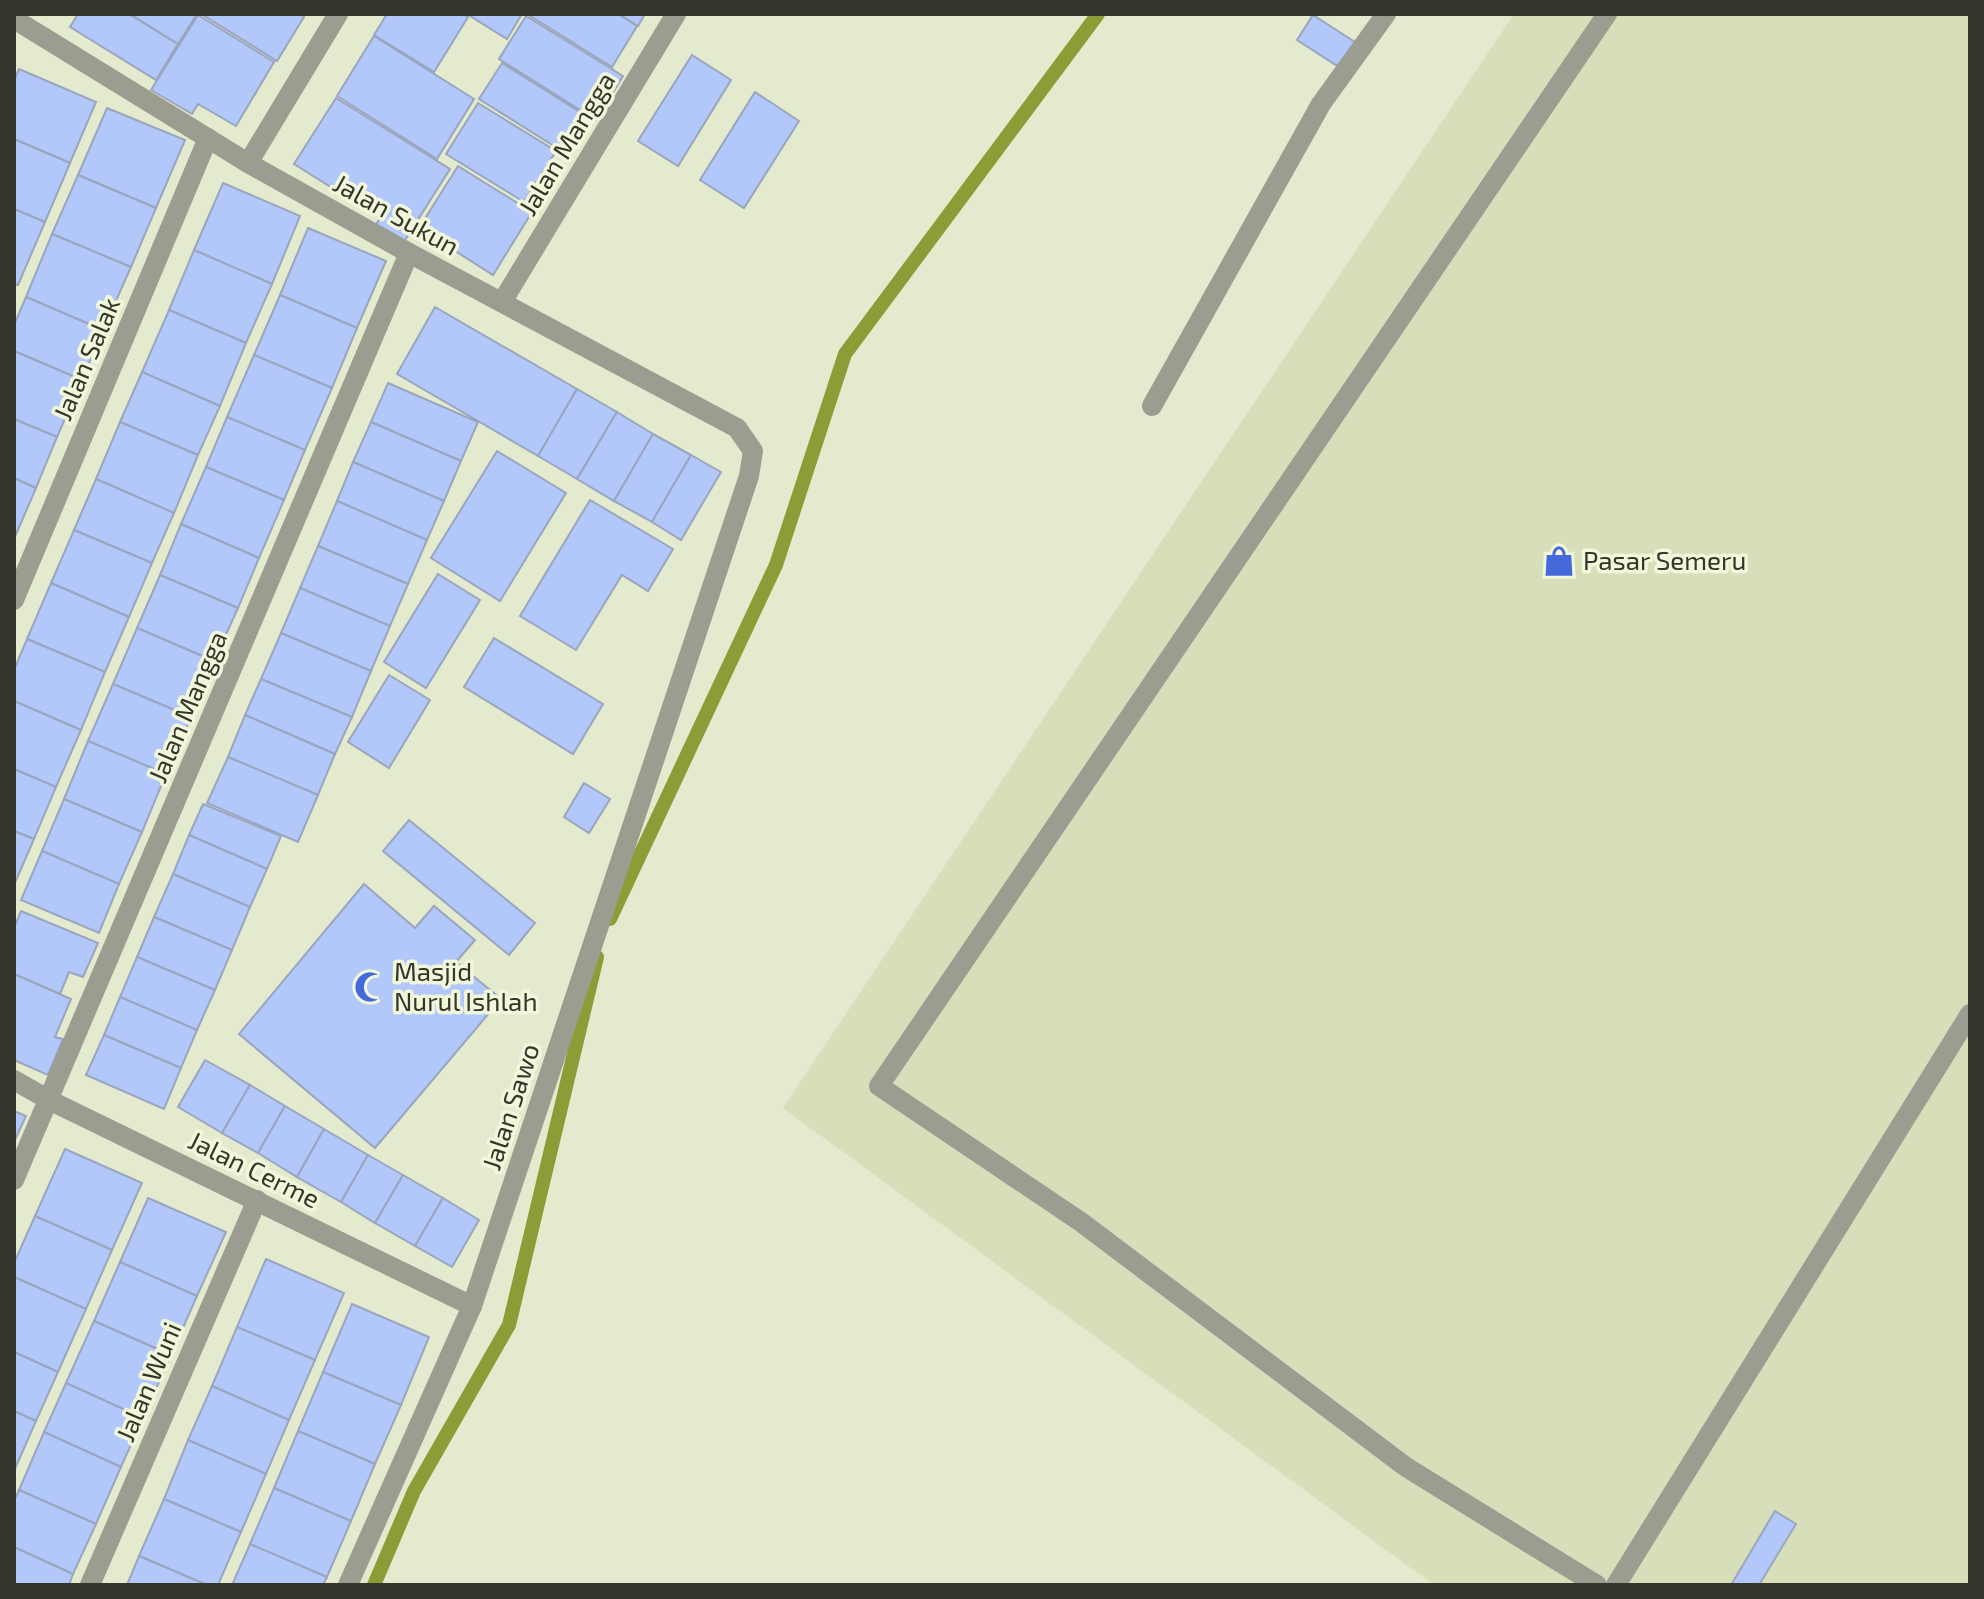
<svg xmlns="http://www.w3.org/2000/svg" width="1984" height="1599" font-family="'Exo 2',sans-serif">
<rect width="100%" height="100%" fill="#e4eacd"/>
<path fill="#d7deba" d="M1514 14H1970V1585H1434L783 1108Z"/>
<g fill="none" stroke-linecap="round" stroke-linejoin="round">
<g stroke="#8e9c37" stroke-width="14">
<path d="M610 919 776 565 845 354 1098 14"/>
<path d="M374 1585 414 1491 509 1325 597 957"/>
</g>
</g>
<g fill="#b2c7fa" stroke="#9aa5be" stroke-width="2">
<path d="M78 14H129L178 44 156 80 70 27Z"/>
<path d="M130 14H197L178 44Z"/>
<path d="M201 14H300L304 17 277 61Z"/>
<path d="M387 14H463L468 17 434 72 374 35Z"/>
<path d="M467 14H522L507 39Z"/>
<path d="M527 14H618L637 26 612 67Z"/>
<path d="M619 14H645L638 26Z"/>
<path d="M198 15 274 62 236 126 198 104 192 114 151 90Z"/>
<path d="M1313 15 1355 42 1339 67 1297 40Z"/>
<path d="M526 16 623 76 596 120 499 59Z"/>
<path d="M374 36 474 99 437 159 337 96Z"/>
<path d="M692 55 731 80 678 166 638 141Z"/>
<path d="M502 63 580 112 557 148 479 99Z"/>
<path d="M19 69 96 102 70 163 14 139V80Z"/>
<path d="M755 92 799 121 744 208 700 180Z"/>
<path d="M336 98 450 169 402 245 374 228 380 218 294 164Z"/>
<path d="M478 103 556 151 524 202 446 154Z"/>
<path d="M107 108 185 140 156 208 78 175Z"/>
<path d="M14 139 70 163 45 222 14 209Z"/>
<path d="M458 166 532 212 493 275 419 228Z"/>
<path d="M78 175 156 208 131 267 52 234Z"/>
<path d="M223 183 300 216 272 284 194 250Z"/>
<path d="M14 209 45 222 18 285 14 284Z"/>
<path d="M308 228 386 261 357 328 280 295Z"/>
<path d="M52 234 131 267 103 330 26 297Z"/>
<path d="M194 250 272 284 246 343 169 310Z"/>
<path d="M280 295 357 328 332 388 254 355Z"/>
<path d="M26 297 103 330 82 380 14 351V325Z"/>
<path d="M435 307 577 389 538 456 397 374Z"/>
<path d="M169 310 246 343 220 406 142 372Z"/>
<path d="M14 351 82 380 57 437 14 419Z"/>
<path d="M254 355 332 388 305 450 227 417Z"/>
<path d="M142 372 220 406 198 455 120 422Z"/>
<path d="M388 383 478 422 461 461 371 422Z"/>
<path d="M577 389 617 412 577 479 538 456Z"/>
<path d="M617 412 653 434 614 501 577 479Z"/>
<path d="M227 417 305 450 284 500 206 467Z"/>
<path d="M14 419 57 437 36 488 14 478Z"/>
<path d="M120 422 198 455 174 513 96 479Z"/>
<path d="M371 422 461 461 444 501 353 462Z"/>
<path d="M653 434 691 455 652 522 614 501Z"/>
<path d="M497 451 566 493 500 601 431 558Z"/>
<path d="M691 455 721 472 681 540 652 522Z"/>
<path d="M353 462 444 501 427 540 337 501Z"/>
<path d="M206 467 284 500 259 558 181 524Z"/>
<path d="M14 478 36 488 14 539Z"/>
<path d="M96 479 174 513 152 563 74 530Z"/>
<path d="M590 500 673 549 648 591 622 575 576 650 520 616Z"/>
<path d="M337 501 427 540 408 584 318 546Z"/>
<path d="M181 524 259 558 238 608 160 575Z"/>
<path d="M74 530 152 563 129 617 51 583Z"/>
<path d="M318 546 408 584 390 626 300 588Z"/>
<path d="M438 574 480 600 426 688 384 662Z"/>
<path d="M160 575 238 608 214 661 137 628Z"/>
<path d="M51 583 129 617 105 672 27 639Z"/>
<path d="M300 588 390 626 371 671 281 633Z"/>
<path d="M137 628 214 661 191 717 113 684Z"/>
<path d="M281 633 371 671 352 717 261 679Z"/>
<path d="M494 638 603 704 573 754 464 687Z"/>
<path d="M27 639 105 672 81 730 14 701V670Z"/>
<path d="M389 675 430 700 389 768 348 742Z"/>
<path d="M261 679 352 717 335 754 245 715Z"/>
<path d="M113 684 191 717 166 774 88 741Z"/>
<path d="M14 701 81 730 56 787 14 769Z"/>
<path d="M245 715 335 754 318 795 228 757Z"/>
<path d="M88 741 166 774 142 832 64 799Z"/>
<path d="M228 757 318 795 298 842 207 803Z"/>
<path d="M14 769 56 787 34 839 14 831Z"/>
<path d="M584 783 610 799 589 833 564 817Z"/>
<path d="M64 799 142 832 119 884 42 851Z"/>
<path d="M203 804 281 836 267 869 189 835Z"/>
<path d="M409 820 535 923 509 955 383 851Z"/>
<path d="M14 831 34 839 14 885Z"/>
<path d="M189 835 267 869 250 907 173 874Z"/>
<path d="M42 851 119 884 99 933 21 900Z"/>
<path d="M173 874 250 907 232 950 154 917Z"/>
<path d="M364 884 415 928 434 906 475 940 456 962 501 999 375 1148 239 1034Z"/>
<path d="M21 911 98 943 83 977 69 972 60 994 14 974V928Z"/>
<path d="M154 917 232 950 215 990 137 957Z"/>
<path d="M137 957 215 990 197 1030 120 997Z"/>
<path d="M14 974 71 999 55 1037 63 1039 48 1075 14 1060Z"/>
<path d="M120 997 197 1030 181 1068 104 1035Z"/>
<path d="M104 1035 181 1068 164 1109 86 1075Z"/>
<path d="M205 1060 250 1085 222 1133 178 1107Z"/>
<path d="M250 1085 285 1106 258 1153 222 1133Z"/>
<path d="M285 1106 324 1129 297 1177 258 1153Z"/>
<path d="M14 1111 26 1116 14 1142Z"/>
<path d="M324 1129 368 1155 341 1202 297 1177Z"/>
<path d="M65 1149 142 1183 112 1250 35 1216Z"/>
<path d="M368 1155 403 1175 375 1223 341 1202Z"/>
<path d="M403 1175 443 1198 415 1246 375 1223Z"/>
<path d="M148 1198 226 1232 197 1296 120 1262Z"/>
<path d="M443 1198 479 1220 452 1267 415 1246Z"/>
<path d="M35 1216 112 1250 86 1309 14 1277V1263Z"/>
<path d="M266 1259 344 1293 315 1360 237 1327Z"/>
<path d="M120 1262 197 1296 171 1355 94 1321Z"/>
<path d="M14 1277 86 1309 58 1372 14 1352Z"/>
<path d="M352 1304 429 1337 401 1405 323 1372Z"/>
<path d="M94 1321 171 1355 143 1418 66 1383Z"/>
<path d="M237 1327 315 1360 289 1420 212 1386Z"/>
<path d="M14 1352 58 1372 36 1421 14 1411Z"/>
<path d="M323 1372 401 1405 375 1464 298 1431Z"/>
<path d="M66 1383 143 1418 121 1467 44 1432Z"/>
<path d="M212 1386 289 1420 266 1474 188 1440Z"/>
<path d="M14 1411 36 1421 14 1471Z"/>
<path d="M298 1431 375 1464 351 1521 274 1488Z"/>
<path d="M44 1432 121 1467 96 1524 19 1490Z"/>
<path d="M188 1440 266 1474 241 1532 164 1499Z"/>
<path d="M274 1488 351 1521 327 1577 250 1544Z"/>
<path d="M19 1490 96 1524 73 1574 14 1547V1501Z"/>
<path d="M164 1499 241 1532 218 1585H207L139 1556Z"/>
<path d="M1775 1511 1796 1524 1759 1585H1731Z"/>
<path d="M250 1544 327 1577 323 1585H232Z"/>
<path d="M14 1547 73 1574 69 1585H14Z"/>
<path d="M139 1556 207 1585H127Z"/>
</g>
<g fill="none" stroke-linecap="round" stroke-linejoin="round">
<g stroke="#9b9d91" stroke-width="20">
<path d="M14 19 248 163 409 253 737 428 753 451 749 476 472 1306 348 1585"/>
<path d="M248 163 338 14"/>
<path d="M502 302 676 14"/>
<path d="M1152 406 1321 104 1386 14"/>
<path d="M14 600 208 138"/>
<path d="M14 1080 49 1100 472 1306"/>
<path d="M14 1180 409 253"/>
<path d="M90 1585 257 1200"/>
<path d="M1597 1585 1406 1467 1081 1222 879 1086 1607 14"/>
<path d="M1616 1585 1970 1014"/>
</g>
</g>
<defs>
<symbol id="shop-bare" viewBox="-9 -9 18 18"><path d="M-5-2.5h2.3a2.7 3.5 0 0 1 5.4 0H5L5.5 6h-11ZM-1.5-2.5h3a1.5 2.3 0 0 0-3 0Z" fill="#4569db" stroke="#f1f7da" stroke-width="2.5" paint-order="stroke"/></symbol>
<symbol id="mosque-bare" viewBox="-9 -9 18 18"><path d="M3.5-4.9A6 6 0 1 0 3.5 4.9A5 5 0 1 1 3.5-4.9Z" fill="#4569db" stroke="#f1f7da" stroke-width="2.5" paint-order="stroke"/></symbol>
</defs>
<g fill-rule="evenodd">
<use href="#shop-bare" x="1537" y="539" width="44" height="44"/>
<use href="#mosque-bare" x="348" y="965" width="44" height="44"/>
</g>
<g text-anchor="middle" stroke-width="7" stroke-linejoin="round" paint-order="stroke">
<g font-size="26" fill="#34362b" stroke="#f1f7da">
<text transform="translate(567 144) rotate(-59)" y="9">Jalan Mangga</text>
<text transform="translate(396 215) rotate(29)" y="9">Jalan Sukun</text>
<text transform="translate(87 359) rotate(-67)" y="9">Jalan Salak</text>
<text transform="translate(188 707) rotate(-67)" y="9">Jalan Mangga</text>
<text transform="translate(511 1107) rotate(-72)" y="9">Jalan Sawo</text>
<text transform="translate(254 1170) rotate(26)" y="9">Jalan Cerme</text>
<text transform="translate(149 1382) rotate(-67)" y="9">Jalan Wuni</text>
</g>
<g font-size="26" fill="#34362b" stroke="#f1f7da" text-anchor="start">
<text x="1583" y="570">Pasar Semeru</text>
<text x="394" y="981">Masjid<tspan x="394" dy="30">Nurul Ishlah</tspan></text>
</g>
</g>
<rect width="1984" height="1599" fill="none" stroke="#34362b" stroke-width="32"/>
</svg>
